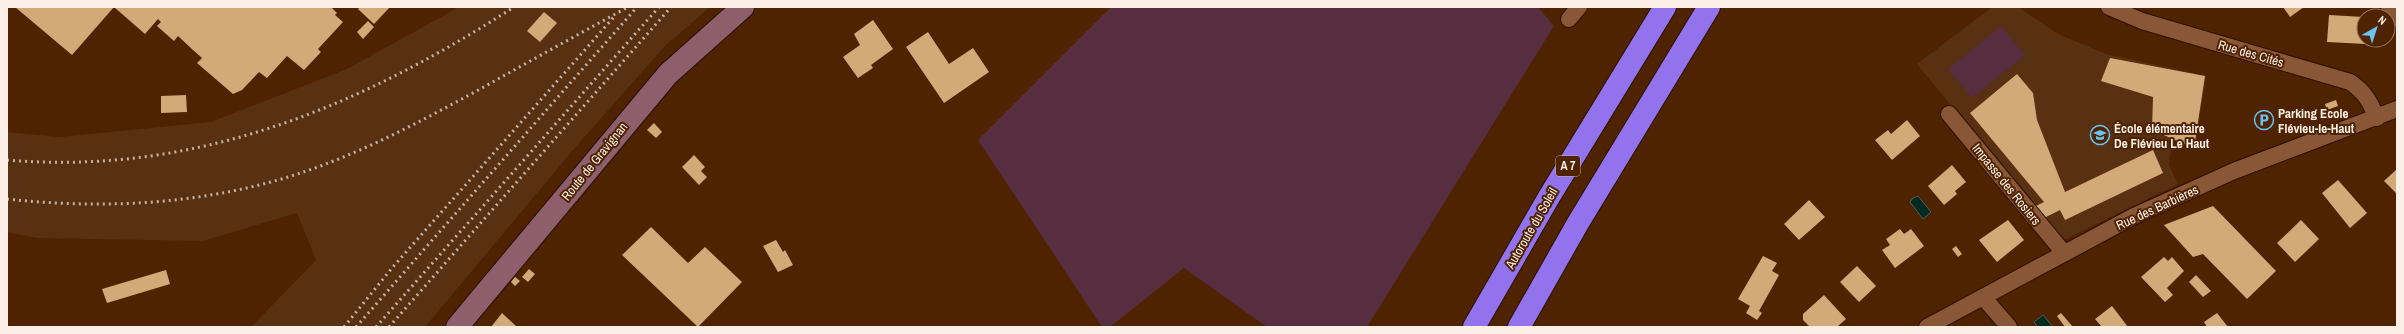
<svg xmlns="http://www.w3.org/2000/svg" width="2404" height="334" font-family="'Archivo Narrow',sans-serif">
<rect width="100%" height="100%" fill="#4f2200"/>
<g fill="#583012">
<path d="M459 7H710L665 46 573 150 425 327H251L316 260 297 213 203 241 37 238 7 232V132L60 137 211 122 347 69Z"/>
<path d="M1992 7H2018L2058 34 2106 54 2206 76 2195 148 2173 140 2169 165 2178 184 2062 241 1917 64Z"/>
</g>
<g fill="#572d40">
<path d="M1111 7H1538L1554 26 1367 327H1267L1184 268 1110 327H1102L978 140Z"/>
<path d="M2001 26 2025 55 1972 98 1948 69Z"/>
</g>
<g fill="#00291f" stroke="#4b645b">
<path d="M1918 196 1931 212 1923 219 1910 202 1913 198Z"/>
<path d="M2043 315 2053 327H2038L2034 322Z"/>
</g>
<g fill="#d2aa77">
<path d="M15 7H114L72 55Z"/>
<path d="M114 7H331L337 13 335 15 343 22 318 49 321 52 304 70 287 56 267 78 259 72 242 90 233 94 197 63 202 58 193 50 178 36 174 41 157 26 161 22 158 19 145 34Z"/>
<path d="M360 7H390L374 24 358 9Z"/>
<path d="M2283 7H2304L2290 17Z"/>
<path d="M544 12 557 23 540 42 527 31Z"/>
<path d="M2329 15 2364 17 2366 44 2327 42Z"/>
<path d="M873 20 893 49 871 65 873 68 858 78 843 57 860 45 854 34Z"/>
<path d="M368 21 374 27 363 39 357 32Z"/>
<path d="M928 32 949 64 973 48 989 72 944 103 906 47Z"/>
<path d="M2110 58 2205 76 2194 148 2152 130 2153 97 2101 81Z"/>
<path d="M2017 74 2033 93 2037 120 2065 192 2153 150 2163 173 2065 220 2060 210 2044 218 2034 207 2044 202 1970 113Z"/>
<path d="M186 95 187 112 161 113V96Z"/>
<path d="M2336 100 2338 106 2327 110 2325 104Z"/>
<path d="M1907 120 1920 136 1892 160 1875 140 1888 130 1891 134Z"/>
<path d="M654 123 662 132 656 138 647 130Z"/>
<path d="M694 155 705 167 701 171 707 177 699 185 682 167Z"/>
<path d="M1952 165 1966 182 1955 191 1957 194 1944 205 1928 186Z"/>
<path d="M2397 169V194L2384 181Z"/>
<path d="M2338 180 2367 213 2350 228 2322 193Z"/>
<path d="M1809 200 1825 217 1799 240 1784 224Z"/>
<path d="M2213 206 2276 271 2247 299 2203 254 2193 257 2164 225Z"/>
<path d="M2008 220 2024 240 1997 262 1979 240Z"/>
<path d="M2301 220 2319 239 2295 262 2277 243Z"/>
<path d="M651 227 688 263 705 247 742 282 698 327 622 255Z"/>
<path d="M1900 229 1904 234 1911 229 1924 246 1895 268 1882 250 1890 245 1886 239Z"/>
<path d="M776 240 783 252 785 250 793 265 778 272 763 246Z"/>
<path d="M1956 246 1962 254 1958 257 1952 249Z"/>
<path d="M1763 256 1777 263 1772 271 1779 275 1759 311 1762 313 1757 320 1746 313 1750 306 1738 299Z"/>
<path d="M2164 257 2168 261 2172 257 2184 271 2167 288 2173 295 2165 302 2141 277Z"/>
<path d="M1857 266 1876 286 1859 302 1840 282Z"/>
<path d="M529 269 535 274 528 282 522 277Z"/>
<path d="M166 270 170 284 107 303 102 289Z"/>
<path d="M2196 275 2211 291 2203 297 2189 282Z"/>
<path d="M515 277 520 281 515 286 511 282Z"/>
<path d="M1824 295 1846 319 1837 327H1810L1803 320V314Z"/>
<path d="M2112 306 2128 327H2102L2095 319Z"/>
<path d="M502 313 517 327H491Z"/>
<path d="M2061 313 2073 327H2065L2057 316Z"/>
<path d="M2217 313 2228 327H2207L2204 322Z"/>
</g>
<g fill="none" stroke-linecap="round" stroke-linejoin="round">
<defs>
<g id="street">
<path d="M2109 7 2142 21 2350 82C2365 92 2370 102 2377 118"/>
<path d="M2389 7 2397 19"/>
<path d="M1569 19 1579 7"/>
<path d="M1949 114 2064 253"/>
<path d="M1983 297 2009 327"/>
<path d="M1927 327 2134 216 2234 171 2397 109"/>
</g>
<path id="secondary" d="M457 327 668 74 743 7"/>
<g id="highway">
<path d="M1474 327 1549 197 1665 7"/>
<path d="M1519 327 1578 223 1709 7"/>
</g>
</defs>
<use href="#street" stroke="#2a1102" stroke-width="18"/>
<use href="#secondary" stroke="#2a1102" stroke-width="24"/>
<use href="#highway" stroke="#2a1102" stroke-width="24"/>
<use href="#street" stroke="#8a5736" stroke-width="16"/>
<use href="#secondary" stroke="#8d5f6d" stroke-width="22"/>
<use href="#highway" stroke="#9373ed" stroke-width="22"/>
<g stroke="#c7b1a1" stroke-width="3" stroke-dasharray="2 4" stroke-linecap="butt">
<path d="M7 160C195 176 359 107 514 7"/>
<path d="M7 199C98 209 190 205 278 180 351 159 416 124 482 88 530 61 579 34 628 7"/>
<path d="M344 327 392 268 614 17"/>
<path d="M356 327 637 7"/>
<path d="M376 327 659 7"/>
<path d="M389 327 671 7"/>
</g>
</g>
<defs>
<symbol id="parking-ring" viewBox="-11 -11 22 22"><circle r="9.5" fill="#4f2200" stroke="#6ac3f1" stroke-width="1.5"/><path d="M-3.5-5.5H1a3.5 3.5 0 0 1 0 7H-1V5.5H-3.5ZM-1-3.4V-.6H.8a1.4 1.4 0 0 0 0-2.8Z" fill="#6ac3f1"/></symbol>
<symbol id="school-ring" viewBox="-11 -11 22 22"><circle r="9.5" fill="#4f2200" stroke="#6ac3f1" stroke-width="1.5"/><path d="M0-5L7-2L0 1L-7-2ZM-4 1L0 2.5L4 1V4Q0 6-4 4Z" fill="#6ac3f1"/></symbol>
</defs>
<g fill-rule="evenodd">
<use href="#parking-ring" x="2253" y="109" width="22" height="22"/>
<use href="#school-ring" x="2089" y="124" width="22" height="22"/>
</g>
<g text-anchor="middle" stroke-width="4" stroke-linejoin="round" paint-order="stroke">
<rect fill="#4f2200" stroke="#c7b2a2" stroke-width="1" x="1556" y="156" width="24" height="20" rx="3"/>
<g font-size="12" font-weight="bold" fill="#fbefe7">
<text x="1568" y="170">A 7</text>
</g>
<g font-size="13" fill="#fbefe7" stroke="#4f2200">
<text transform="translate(2251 53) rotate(16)" y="5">Rue des Cités</text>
<text transform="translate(594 161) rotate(-51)" y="5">Route de Gravignan</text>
<text transform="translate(2007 184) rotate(51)" y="5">Impasse des Rosiers</text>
<text transform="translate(2157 207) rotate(-25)" y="5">Rue des Barbières</text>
<text transform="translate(1531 228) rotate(-60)" y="5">Autoroute du Soleil</text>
</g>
<g font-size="13" font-weight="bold" fill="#fbefe7" stroke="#4f2200" text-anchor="start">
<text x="2278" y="118">Parking Ecole<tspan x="2278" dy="15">Flévieu-le-Haut</tspan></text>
<text x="2114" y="133">École élémentaire<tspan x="2114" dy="15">De Flévieu Le Haut</tspan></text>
</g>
</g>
<rect width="2404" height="334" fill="none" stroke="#fbefe7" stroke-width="16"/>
<g transform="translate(2376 28) rotate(39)"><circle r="19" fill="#4f2200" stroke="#94745c"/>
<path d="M0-3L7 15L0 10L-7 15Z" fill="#6ac3f1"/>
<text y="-6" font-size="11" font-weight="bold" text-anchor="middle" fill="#fbefe7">N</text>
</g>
</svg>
